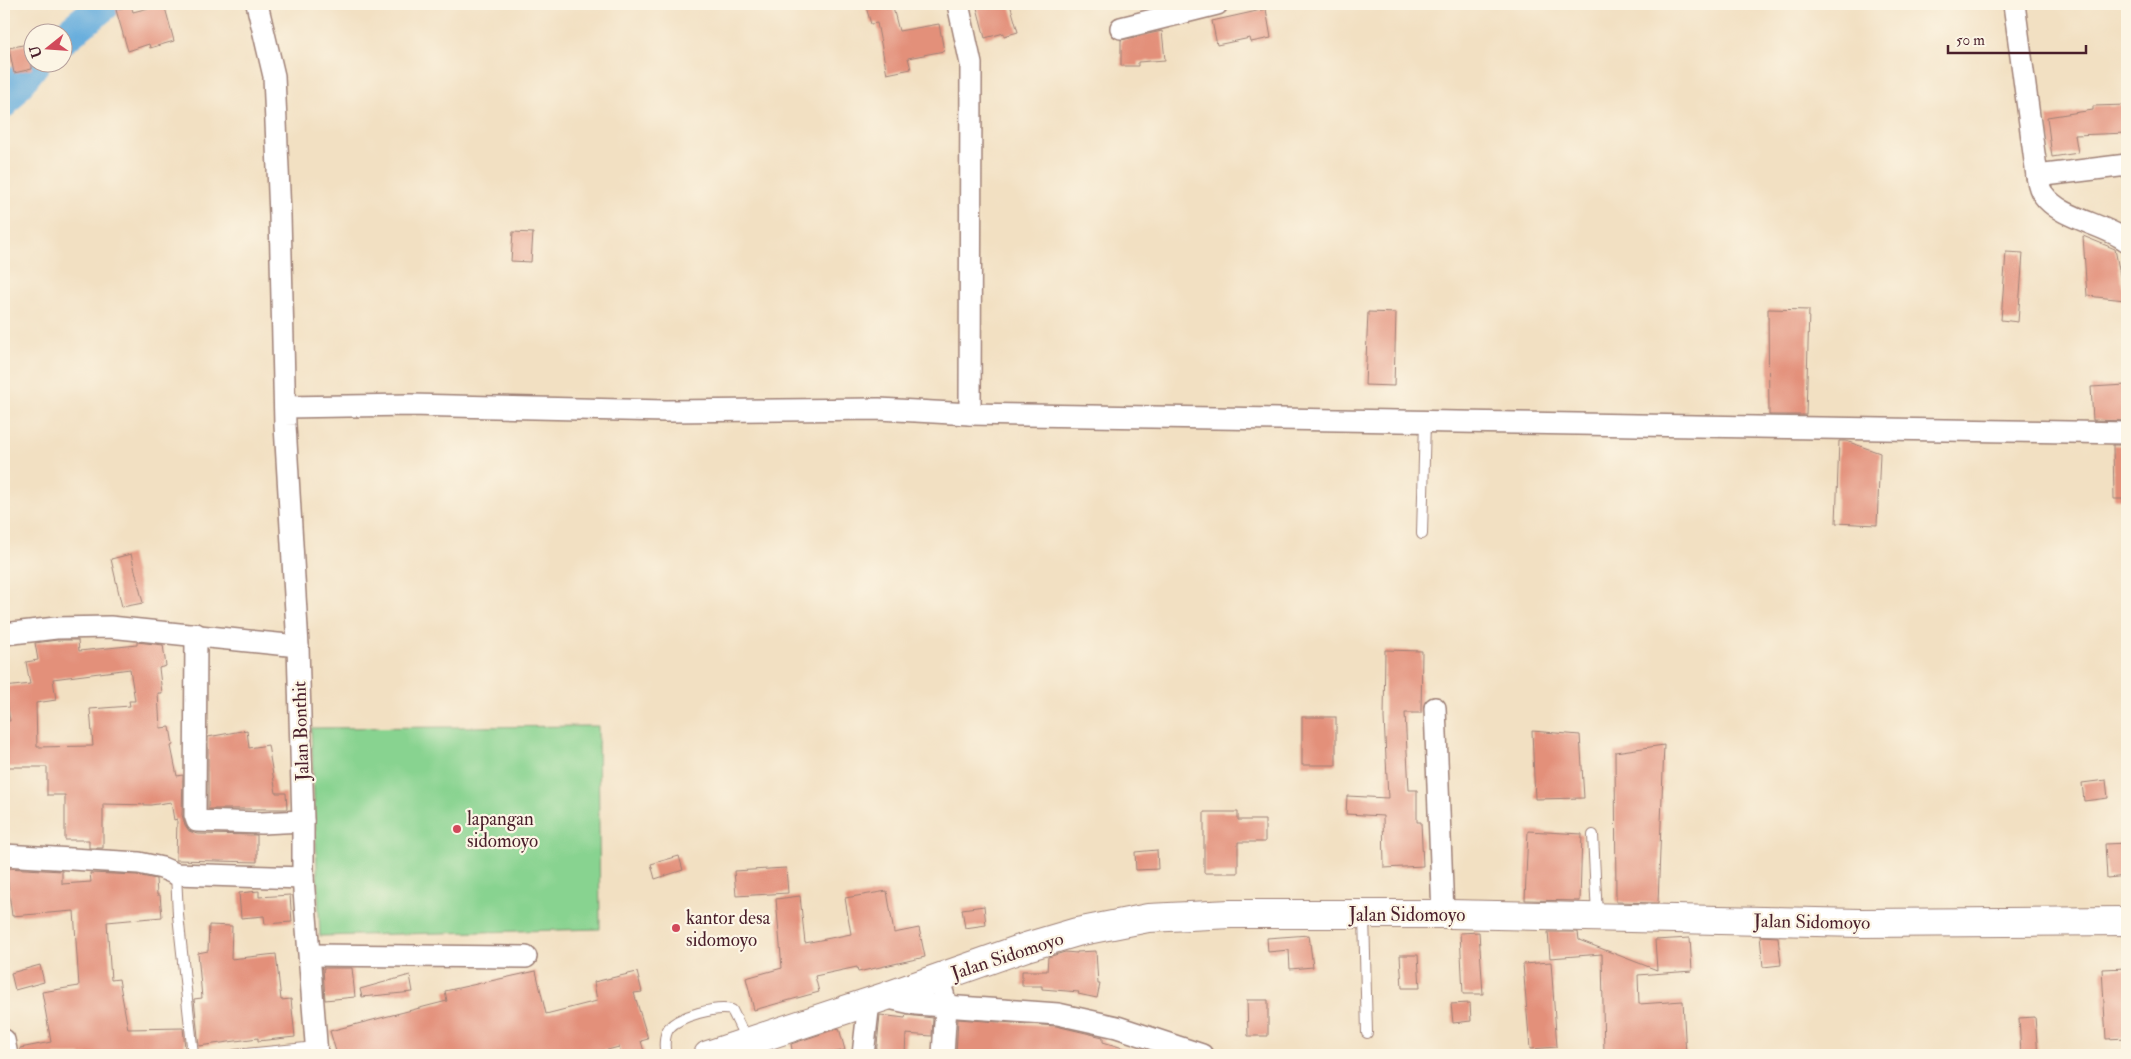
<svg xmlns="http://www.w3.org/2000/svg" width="2131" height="1059" font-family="'IM FELL Double Pica',serif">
<rect width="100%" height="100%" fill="#fcf5e5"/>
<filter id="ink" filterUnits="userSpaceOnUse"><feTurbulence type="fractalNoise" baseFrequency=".02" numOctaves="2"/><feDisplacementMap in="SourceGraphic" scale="10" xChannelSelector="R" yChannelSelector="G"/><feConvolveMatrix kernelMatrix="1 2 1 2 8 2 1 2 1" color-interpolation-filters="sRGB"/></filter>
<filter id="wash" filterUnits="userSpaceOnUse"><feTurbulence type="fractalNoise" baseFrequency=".0096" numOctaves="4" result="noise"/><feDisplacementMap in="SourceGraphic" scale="20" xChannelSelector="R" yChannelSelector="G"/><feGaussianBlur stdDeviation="1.12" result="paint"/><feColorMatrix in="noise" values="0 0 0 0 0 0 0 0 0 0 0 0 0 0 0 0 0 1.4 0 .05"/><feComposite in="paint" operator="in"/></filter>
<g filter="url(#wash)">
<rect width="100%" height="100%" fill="#f2e0c2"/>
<path fill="#88d390" stroke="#69795e" d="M598 726 600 929 320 936 311 728Z"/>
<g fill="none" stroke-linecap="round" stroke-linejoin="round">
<g stroke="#66addd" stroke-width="32">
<path d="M62 39 105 4"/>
<path d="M4 102 35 62"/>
</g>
</g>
<g id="blocks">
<g fill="#e3907a" fill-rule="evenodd">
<path d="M164 4 174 41 150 48 149 44 128 51 116 10 131 5 133 12Z"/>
<path d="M877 4H892L899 31 939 24 944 51 908 58 911 69 887 74 877 23 871 24 866 7Z"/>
<path d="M976 4H1010L1018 32 1004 36V33L985 38Z"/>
<path d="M1266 9 1271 38 1251 42 1250 38 1217 45 1212 21Z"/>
<path d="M1162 31 1165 60 1138 62V66H1121V40Z"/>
<path d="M32 43V69L14 73 9 48Z"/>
<path d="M2127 105V133L2075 135 2078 153 2052 157 2047 117 2093 110V106Z"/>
<path d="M513 232 533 233 531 262 511 261Z"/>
<path d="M2083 236 2115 249 2125 300 2087 296Z"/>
<path d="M2006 252 2023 253 2018 322 2001 320Z"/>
<path d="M1768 309 1809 310 1806 415H1769Z"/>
<path d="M1368 312 1396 313 1394 386 1365 385Z"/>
<path d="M2126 385 2127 421 2093 420 2091 387Z"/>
<path d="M1839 441H1846L1880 453 1877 525 1836 523Z"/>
<path d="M2113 445H2127V499H2114Z"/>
<path d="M131 554 143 603 122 607 111 559Z"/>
<path d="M57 640H78L79 651 137 645V642L163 645 166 666 159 668 162 693H158L160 728 170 727 173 745 171 746 177 776 183 775 182 815 185 825 189 831 197 834 257 835V862L176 860 177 819 174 820 171 802 151 805 103 804V848H89V840H65V795H47V767H4V721H10L5 687 30 684 26 662 38 660 35 643ZM130 669 135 701H129L130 706 90 709 93 746 37 747 36 703 56 700 53 679Z"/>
<path d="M1385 650 1422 651 1421 713H1405L1409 790H1417V822H1421L1423 866 1384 868 1383 816 1346 814 1347 796 1388 798 1384 718Z"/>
<rect x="1302" y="717" width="34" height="48"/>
<path d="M247 730 249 748 268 745 276 793H286L287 809H208V737Z"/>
<path d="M1532 731 1580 735 1584 798 1535 799Z"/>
<path d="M1664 745 1658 903 1616 902 1615 752Z"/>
<path d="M2106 780 2108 798 2084 801 2082 783Z"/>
<path d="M1204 812H1238V820H1265V842H1238V873H1204Z"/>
<path d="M1528 831 1582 834 1580 901 1525 900Z"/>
<path d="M2127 843V876L2107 878 2105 844Z"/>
<path d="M1157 850 1158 869 1136 870 1135 852Z"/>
<path d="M679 856 683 870 655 879 651 864Z"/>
<path d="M6 868 62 871V884L91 882 90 873 137 875 156 879 157 895H160L162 917 107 922 111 980 119 979 128 1029 183 1028 185 1048 180 1049V1055H21L20 1048 51 1042 42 992 79 986 74 911 12 916Z"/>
<path d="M786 868 788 893 736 896 734 871Z"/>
<path d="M259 891V897L290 895 292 922 265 924 264 916 241 918 239 893Z"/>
<path d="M887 891 894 933 919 928 925 957 858 972 857 967 815 976 819 992 754 1010 746 978 782 968 776 899 800 896 805 943 851 934 845 898Z"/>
<path d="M984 906 986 925 965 928 962 909Z"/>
<path d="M209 925 232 926 231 959 276 954 281 1000 291 999 295 1037 258 1041V1038L199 1046 194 999 202 998 198 953 208 951Z"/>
<path d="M1479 932 1483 994H1463L1460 933Z"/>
<path d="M1548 932H1578L1579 940 1657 970 1655 940 1690 938 1692 971 1638 975 1639 1004 1683 1001 1686 1055H1604L1602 954 1550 958Z"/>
<path d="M1309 935 1313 967 1290 969 1289 950 1268 952 1267 938Z"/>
<path d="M1760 936 1778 937 1781 965 1763 967Z"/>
<path d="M1096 951 1098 984H1100L1097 998 1078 994 1079 992 1042 989V986H1022V971H1047L1048 957 1065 952 1077 953V952Z"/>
<path d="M1400 955H1418L1420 988H1402Z"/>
<path d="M1551 962 1557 1047 1530 1049 1523 964Z"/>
<path d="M40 965 44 982 15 990 11 973Z"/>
<path d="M323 968H352L355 997 325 1000Z"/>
<path d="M2127 968V1038L2106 1039 2102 969Z"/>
<path d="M536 971 546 1014 597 1001 594 982 637 972 642 992 634 993 648 1039 641 1041 645 1055H621L619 1047 588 1055H337L330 1031 447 1001 445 991Z"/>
<path d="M410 975 413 992 362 997 360 989Z"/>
<path d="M1247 1000H1268V1036H1248Z"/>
<path d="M1470 1003 1471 1021 1453 1023 1451 1004Z"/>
<path d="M880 1015 905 1018 906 1015 933 1018 932 1036 906 1034 905 1055H876Z"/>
<path d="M2035 1017 2038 1055H2021L2019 1018Z"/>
<path d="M958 1019 1056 1026 1103 1037V1042L1133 1051V1055H956Z"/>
<path d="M839 1028 845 1050 824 1055H819L818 1051 793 1055 791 1044Z"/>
</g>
</g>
</g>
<g filter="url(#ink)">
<use href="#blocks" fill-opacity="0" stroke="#9e8076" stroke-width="1"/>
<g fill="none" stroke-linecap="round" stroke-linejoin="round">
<defs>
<g id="service">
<path d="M1422 534 1425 420"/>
<path d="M1593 835 1597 916"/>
<path d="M176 874 178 915 193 1055"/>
<path d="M1364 915 1367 1033"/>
<path d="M235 1055 316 1047"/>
<path d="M666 1055C664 1048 664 1035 669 1028 680 1016 716 1006 732 1010L747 1041"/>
</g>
<g id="minor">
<path d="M257 4 274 76 280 215 285 425 298 646 303 821V878L317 1055"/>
<path d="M958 4 971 64 970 414"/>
<path d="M2014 4 2037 176C2038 182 2040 190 2043 194 2060 219 2103 223 2127 241"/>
<path d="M1121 28 1217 4"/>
<path d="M2037 176 2127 165"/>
<path d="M285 407 410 405 666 411 879 409 970 414 2127 433"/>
<path d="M4 634 56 628 110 627 298 646"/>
<path d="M196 634 195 815 197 821 262 823 303 821"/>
<path d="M1435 708 1443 914"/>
<path d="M4 855 139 863 162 868 176 874 303 878"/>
<path d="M310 955 526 957"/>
<path d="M884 997 916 1004 1058 1014 1117 1027 1202 1055"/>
<path d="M4 1040 7 1055"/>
<path d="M863 1055 869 1002"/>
<path d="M943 1055 946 1006 943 993"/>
</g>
<path id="secondary" d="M708 1055 884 997 1026 947 1077 932 1148 918 1231 914H1449L1860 923 2127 921"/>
</defs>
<use href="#service" stroke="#9e8076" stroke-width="12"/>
<use href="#minor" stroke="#9e8076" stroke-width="24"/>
<use href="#secondary" stroke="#9e8076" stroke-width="30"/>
<use href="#service" stroke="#fff" stroke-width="10"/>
<use href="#minor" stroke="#fff" stroke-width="21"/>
<use href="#secondary" stroke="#fff" stroke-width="28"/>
</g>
</g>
<g fill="#d1495b" stroke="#fcf5e5" stroke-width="2">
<circle cx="457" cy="829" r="5"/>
<circle cx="676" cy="928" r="5"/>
</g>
<g text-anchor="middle" stroke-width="4.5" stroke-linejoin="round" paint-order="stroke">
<g font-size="19" fill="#4a1f2b" stroke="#fcf5e5">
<text transform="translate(300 731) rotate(-92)" y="7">Jalan Bonthit</text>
<text x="1407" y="921">Jalan Sidomoyo</text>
<text transform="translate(1812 921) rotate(1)" y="7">Jalan Sidomoyo</text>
<text transform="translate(1007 955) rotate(-18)" y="7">Jalan Sidomoyo</text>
</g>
<g font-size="19" fill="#4a1f2b" stroke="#fcf5e5" text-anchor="start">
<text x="467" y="825">lapangan<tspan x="467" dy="22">sidomoyo</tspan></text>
<text x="686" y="924">kantor desa<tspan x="686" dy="22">sidomoyo</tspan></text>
</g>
</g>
<rect width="2131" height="1059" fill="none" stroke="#fcf5e5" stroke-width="20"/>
<g transform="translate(48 48) rotate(253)"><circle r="24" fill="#fcf5e5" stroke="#b59f9b"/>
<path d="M0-4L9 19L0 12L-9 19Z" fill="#d1495b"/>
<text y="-8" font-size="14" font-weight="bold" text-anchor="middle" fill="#4a1f2b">U</text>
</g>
<path d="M1948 45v8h138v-8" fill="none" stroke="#4a1f2b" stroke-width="2.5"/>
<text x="1956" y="45" font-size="15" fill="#4a1f2b" stroke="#fcf5e5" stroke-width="4" paint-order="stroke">50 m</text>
</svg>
